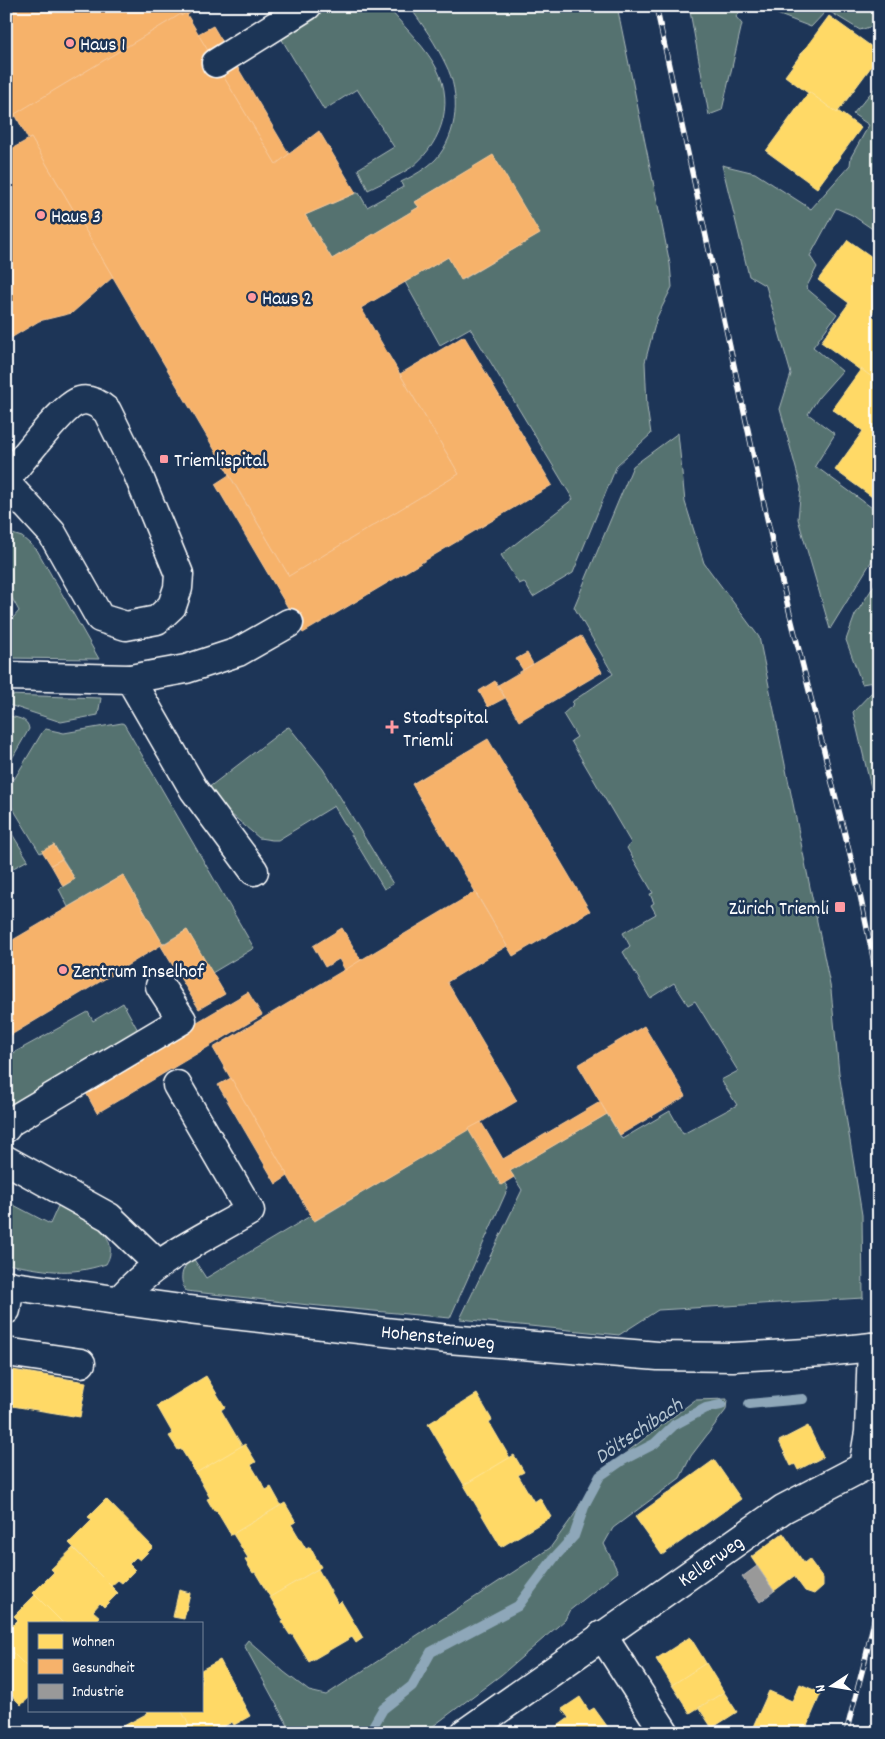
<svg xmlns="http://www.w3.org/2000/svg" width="885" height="1739" font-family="Dekko,sans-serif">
<rect width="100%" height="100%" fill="#1d3557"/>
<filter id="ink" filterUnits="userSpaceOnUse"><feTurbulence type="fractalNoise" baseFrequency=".02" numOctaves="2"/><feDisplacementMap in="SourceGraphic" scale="10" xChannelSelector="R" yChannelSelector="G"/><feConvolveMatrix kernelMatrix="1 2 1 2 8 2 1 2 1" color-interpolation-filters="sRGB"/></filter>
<g filter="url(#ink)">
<g fill="#557270" stroke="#aab8b8">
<path d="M323 6H387C402 25 420 41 433 62 456 98 444 141 412 167 399 176 382 183 368 190L358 169 394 147 357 89 324 110 278 33Z"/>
<path d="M409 6H617L670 264 672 287 657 317 645 362 647 407 651 434 617 465 573 573 533 597 524 582 519 584 501 555 573 499 470 328 440 345 405 282 448 257 462 280 539 234 493 156 415 202 419 207 332 259 305 215 356 193H359L367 207 403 187 401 182C413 176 426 169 436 159 458 134 461 94 446 65 436 44 423 25 409 6Z"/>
<path d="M689 6H744L736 17 742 24 722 110 709 115Z"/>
<path d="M782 6H879V24L860 30 827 10 811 27 777 14Z"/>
<path d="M879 83V224L874 230 852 215 836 208 810 256 817 267 806 288 837 314 813 347 842 371 819 397 808 414 835 434 815 466 879 513V549L830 629 798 519 801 487 780 409 791 374 766 286 749 276 722 165 755 173 811 209 850 165 851 157 869 125 853 114Z"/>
<path d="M678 433 685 502 704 563 759 637 831 990 839 1073 862 1215 863 1298 658 1310 619 1335 460 1319 522 1190 510 1171 607 1114 622 1139 670 1111 683 1134 737 1105 721 1080 738 1071 695 1001 688 1005 674 983 650 998 623 952 630 946 623 933 656 914 651 905 654 903 650 894 653 893 627 848 631 843 571 741 577 737 563 714 572 706 573 701 613 674 574 607 633 466Z"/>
<path d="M6 532 22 537 37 550 99 659 6 658V626L19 611 6 587Z"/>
<path d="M879 578V628L875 637 879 641V681L862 684 846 640 855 615Z"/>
<path d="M879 689V821L853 712 872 692Z"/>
<path d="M6 695 101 698 98 715 61 722 6 704Z"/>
<path d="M6 715C16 718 28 718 29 729L6 769Z"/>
<path d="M122 723 124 724 254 948 212 973 187 930 163 944 123 875 68 907 59 889 75 879 54 845 40 853 6 797V793L43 731 46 729 64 733Z"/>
<path d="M289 727 323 769 393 884 384 889 334 806 278 840H272L259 838 218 803 208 788 286 728Z"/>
<path d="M6 824 28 860 6 872Z"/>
<path d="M123 1003 140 1034 6 1113V1057L88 1012 93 1021Z"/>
<path d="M468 1129 508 1188 450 1318 309 1305 186 1291C178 1278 182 1267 193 1258L206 1278 312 1215 315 1221Z"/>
<path d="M6 1201 50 1224 58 1206C82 1211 124 1235 106 1264 66 1277 46 1270 6 1264Z"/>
<path d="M727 1399 726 1410 691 1456 680 1478 613 1528 604 1544 618 1572 569 1611 565 1620 501 1675 424 1733H292L244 1645 248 1640 284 1672 309 1691 326 1695 550 1548 574 1515 597 1475 695 1400Z"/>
</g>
<g fill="#ffd966" stroke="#ffe494">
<path d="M829 16 879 52V56L837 113 809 92 808 93 785 76Z"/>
<path d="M809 92 837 113 838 111 861 128 817 188 766 151Z"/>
<path d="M848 240 879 262V305L871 315 879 321V371L873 378 861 369 860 370 821 342 849 303 818 280Z"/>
<path d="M861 369 873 378 875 377 879 380V502L835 470 863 431 832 409Z"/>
<path d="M6 1369 86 1382 80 1417 6 1405Z"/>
<path d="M206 1376 225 1407 221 1410 242 1446 196 1473 181 1449 178 1450 169 1436 173 1434 157 1406Z"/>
<path d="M477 1394 492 1420 489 1422 510 1458 464 1485 428 1424Z"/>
<path d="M808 1426 823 1457 798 1470 795 1464 791 1466 779 1441Z"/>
<path d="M245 1444 256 1462 251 1465 266 1490 271 1487 281 1505 231 1535 216 1510 214 1511 207 1499 210 1498 196 1473Z"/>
<path d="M514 1455 524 1472 518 1475 534 1502 540 1498 551 1517 501 1547 464 1485Z"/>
<path d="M714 1460 741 1499 662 1555 635 1517Z"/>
<path d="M106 1499 153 1547 140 1560 136 1557 129 1564 135 1570 122 1583 118 1580 111 1586 69 1543 92 1520 88 1517Z"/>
<path d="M285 1503 296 1522 291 1524 306 1549 310 1547 321 1567 270 1597 255 1572 253 1573 245 1560 248 1558 233 1534Z"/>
<path d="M783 1533 804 1563 809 1559 823 1578V1586L814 1594 805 1591 794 1576 774 1591 751 1557Z"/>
<path d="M73 1548 118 1593 104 1607 100 1603 93 1611 100 1617 94 1623H63L33 1593 54 1572 51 1569Z"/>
<path d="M318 1569 338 1604 341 1601 363 1638 356 1643 352 1637 309 1662 292 1634 290 1635 286 1629 282 1622 284 1621 270 1597Z"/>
<path d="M179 1590 190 1593 184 1619 173 1617Z"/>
<path d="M35 1595 63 1623H29V1669L6 1646V1632L18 1620 14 1616Z"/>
<path d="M690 1637 706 1663 672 1685 656 1659Z"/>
<path d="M6 1646 29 1669V1698L21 1705 6 1690Z"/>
<path d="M220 1660 250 1716 234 1725 232 1722 212 1733H193L181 1710H201V1670Z"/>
<path d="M706 1663 724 1692 690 1713 672 1685Z"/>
<path d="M800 1684 821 1693 804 1733 790 1727 787 1733H755L751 1731 769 1691 792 1701Z"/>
<path d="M724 1692 737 1712 712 1728 699 1708Z"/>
<path d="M580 1697 589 1711 594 1708 607 1726 596 1733H548L569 1718 562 1709Z"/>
<path d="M146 1710H181L193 1733H126L122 1727 148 1713Z"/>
<path d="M607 1726 611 1733H596Z"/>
</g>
<g fill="#f6b26b" stroke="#f9c997">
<path d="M6 6H202L187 15 186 13 181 16V14L15 114 16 116 6 122Z"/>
<path d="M186 13 276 164 319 131 356 193 305 215 332 259 419 207 415 202 493 155 540 234 461 280 448 257 361 308 459 474 289 576 31 138 28 139 15 114 181 14V16Z"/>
<path d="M213 26 289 154 276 164 198 34Z"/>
<path d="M31 138 113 277 72 313 39 321 6 341V152Z"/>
<path d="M464 336 552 485 303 633 215 484 229 475 289 576 459 474 400 374Z"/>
<path d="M581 636 602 672 519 721 498 685Z"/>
<path d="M527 653 533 664 523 670 516 659Z"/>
<path d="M495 681 505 698 488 707 479 691Z"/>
<path d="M488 739 590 911 513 956 412 784Z"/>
<path d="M54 845 62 859 51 865 42 851Z"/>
<path d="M62 859 75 879 63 886 51 865Z"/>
<path d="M123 875 163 944 6 1038V944Z"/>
<path d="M475 892 507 946 447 982 517 1101 314 1221 213 1048Z"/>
<path d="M342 928 361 960 345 970 339 959 325 967 313 946Z"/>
<path d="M187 930 225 994 199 1009 161 946Z"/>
<path d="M248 992 262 1015 97 1113 84 1089Z"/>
<path d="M644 1026 686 1096 620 1135 578 1065Z"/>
<path d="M231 1078 288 1176 276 1184 218 1085Z"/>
<path d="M600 1102 607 1114 510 1171 514 1177 501 1185 468 1129 481 1122 503 1159Z"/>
</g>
<path fill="#999" stroke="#b8b8b8" d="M757 1566 774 1591 760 1602 742 1577Z"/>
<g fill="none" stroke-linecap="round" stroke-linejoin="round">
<g stroke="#8ea7b9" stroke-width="10">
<path d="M749 1404 803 1399"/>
<path d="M369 1733 383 1709 412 1686 431 1652 518 1606 554 1558 574 1536 585 1504 600 1476 623 1460 654 1444 674 1425 706 1408 721 1405"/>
</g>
<defs>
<g id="minor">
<path d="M216 63 307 6"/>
<path d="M6 479C19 464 64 404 80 401 90 398 100 405 107 411L137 472 179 574 178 588 172 606 157 620 126 626 100 618 52 533 6 483"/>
<path d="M6 676 130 679 194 790 254 871"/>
<path d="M130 679 186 669 238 652 289 623"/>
<path d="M6 1128 10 1122 182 1020 160 986"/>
<path d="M6 1160 109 1217 158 1264"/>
<path d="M6 1285 189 1310 448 1339 658 1356 733 1357 824 1352 872 1347"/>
<path d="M119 1301C153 1260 204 1238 250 1211L177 1085"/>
<path d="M6 1310 10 1285"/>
<path d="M6 1352 81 1363"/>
<path d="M602 1635 665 1733"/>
<path d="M465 1733 783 1509 863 1467 869 1432 872 1347"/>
</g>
</defs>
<use href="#minor" stroke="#fff" stroke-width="31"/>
<use href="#minor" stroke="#1d3557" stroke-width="28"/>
<defs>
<g id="rail">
<path d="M656 6 774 550 860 895 879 986"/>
<path d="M846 1733 865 1660 879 1599"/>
</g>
</defs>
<use href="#rail" stroke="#fff" stroke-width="5.5"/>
<use href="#rail" stroke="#1d3557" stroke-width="4" stroke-dasharray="11" stroke-linecap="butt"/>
</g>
</g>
<g fill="#ff9aa2" stroke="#1d3557" stroke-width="2">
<circle cx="70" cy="43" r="5"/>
<circle cx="41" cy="215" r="5"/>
<circle cx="252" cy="297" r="5"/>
<rect x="159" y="454" width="10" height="10" rx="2.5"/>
<path d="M389.5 719.5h5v5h5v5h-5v5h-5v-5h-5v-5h5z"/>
<rect x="834" y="901" width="12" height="12" rx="2.5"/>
<circle cx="63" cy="970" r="5"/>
</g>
<g text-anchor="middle" stroke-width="5" stroke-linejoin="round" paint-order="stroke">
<g font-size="20" fill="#fff" stroke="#1d3557" text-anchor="start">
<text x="80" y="50">Haus 1</text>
<text x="51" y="222">Haus 3</text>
<text x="262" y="304">Haus 2</text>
<text x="174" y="466">Triemlispital</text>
<text x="403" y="723">Stadtspital<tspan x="403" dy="23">Triemli</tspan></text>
<text x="829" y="914" text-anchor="end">Zürich Triemli</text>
<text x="73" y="977">Zentrum Inselhof</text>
</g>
<g font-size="20" fill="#fff" stroke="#1d3557">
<text transform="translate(438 1336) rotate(6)" y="7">Hohensteinweg</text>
<text transform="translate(710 1560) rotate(-35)" y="7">Kellerweg</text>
</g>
<g font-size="21" font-style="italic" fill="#b4c4d0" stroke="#1d3557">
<text transform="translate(638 1430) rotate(-34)" y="7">Döltschibach</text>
</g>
</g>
<rect width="885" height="1739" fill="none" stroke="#1d3557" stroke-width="25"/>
<rect x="12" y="12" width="860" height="1714" fill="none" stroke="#fff" stroke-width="2" filter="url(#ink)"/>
<rect x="28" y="1622" width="175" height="90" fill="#1d3557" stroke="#77869a"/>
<rect x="38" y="1634" width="25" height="15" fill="#ffd966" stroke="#77869a"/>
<text x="72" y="1646" font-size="15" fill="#ffffff">Wohnen</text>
<rect x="38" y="1659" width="25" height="15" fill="#f6b26b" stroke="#77869a"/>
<text x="72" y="1672" font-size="15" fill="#ffffff">Gesundheit</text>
<rect x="38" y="1684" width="25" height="15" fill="#999999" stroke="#77869a"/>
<text x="72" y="1696" font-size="15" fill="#ffffff">Industrie</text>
<g transform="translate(832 1686) rotate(258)" stroke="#1d3557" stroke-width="4" paint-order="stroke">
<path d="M0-4L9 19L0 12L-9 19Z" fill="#ffffff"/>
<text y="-8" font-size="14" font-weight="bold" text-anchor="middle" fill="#ffffff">N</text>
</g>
</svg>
